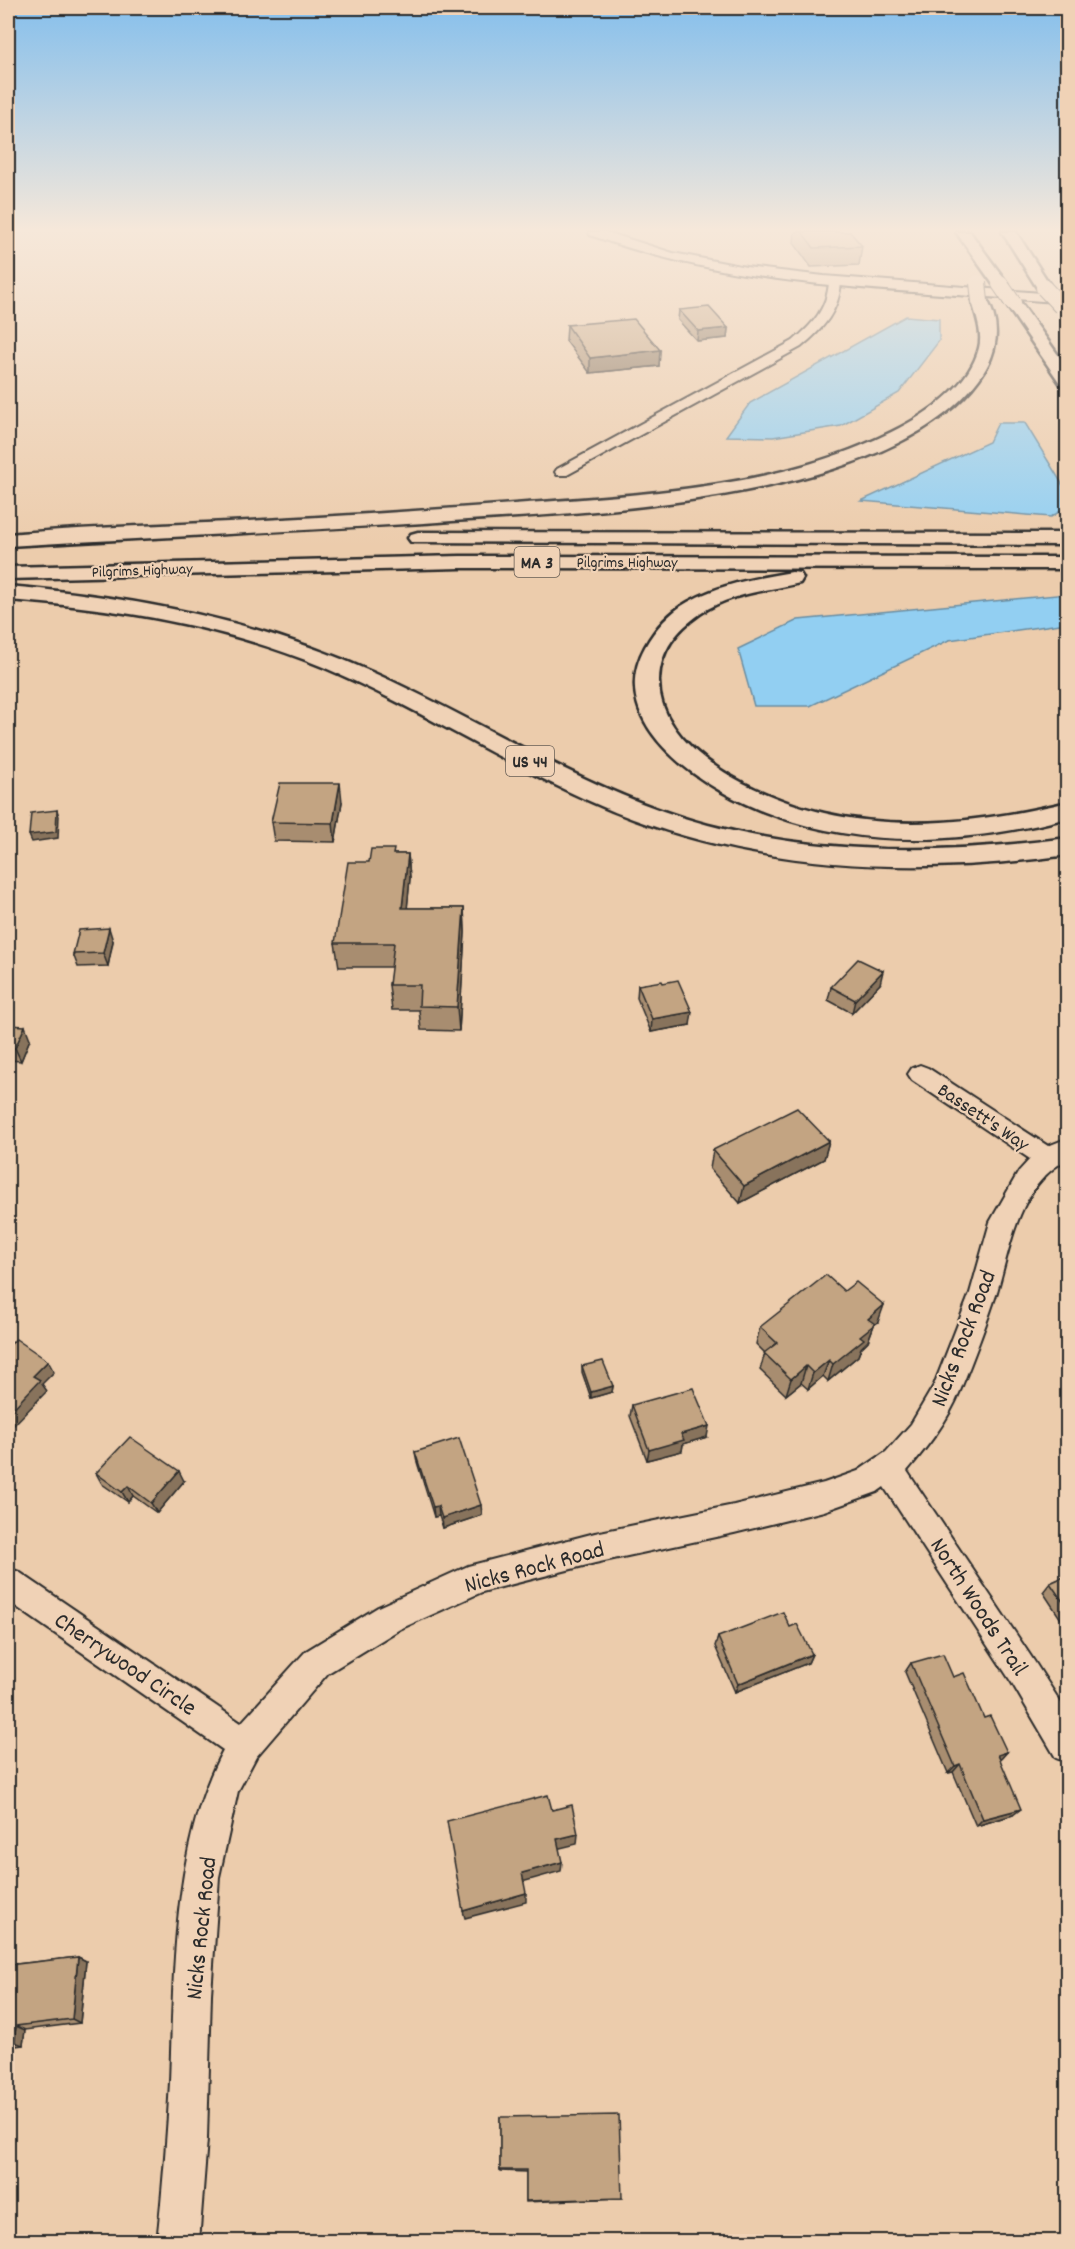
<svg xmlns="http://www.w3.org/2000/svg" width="1075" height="2249" font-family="Dekko,sans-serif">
<rect width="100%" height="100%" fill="#ecccac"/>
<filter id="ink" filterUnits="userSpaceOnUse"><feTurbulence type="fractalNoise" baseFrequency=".0167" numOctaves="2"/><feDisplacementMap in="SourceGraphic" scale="12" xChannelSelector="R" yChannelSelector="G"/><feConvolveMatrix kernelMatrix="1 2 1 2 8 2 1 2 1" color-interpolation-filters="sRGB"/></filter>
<g filter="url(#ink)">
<g fill="#92cff2" stroke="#698da2" stroke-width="1.5">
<path d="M906 316 939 319V341L899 393 841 426 773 437 726 436 750 403Z"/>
<path d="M998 423H1025L1067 492V507L1051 517 861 501 989 442Z"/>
<path d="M1067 594V623L949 640 810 706H754L738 649 798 620Z"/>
</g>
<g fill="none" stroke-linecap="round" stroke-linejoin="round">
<defs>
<g id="minor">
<path d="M835 279 841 282C839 311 823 329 801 347L567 475H557L555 472 557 469 793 341C813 324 827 309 829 282Z"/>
<path d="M920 1065 928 1068 1048 1146 1068 1138V1159C1019 1184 1011 1244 997 1292 986 1325 973 1359 960 1391 948 1421 927 1447 907 1471L1034 1661 1068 1714V1763L1056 1758 1012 1683 884 1487 877 1492 824 1511 734 1533 595 1563 482 1592 400 1629 328 1673 256 1757 238 1791 219 1877 211 1994 207 2139 199 2242H157C163 2188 167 2135 170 2082 174 1976 172 1845 223 1750L8 1601V1568L19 1572 241 1723 306 1651 378 1607 468 1566 595 1533 734 1505 824 1483 858 1471 886 1452 911 1424 934 1385 970 1293 990 1222 1019 1171 1030 1159 912 1080 908 1074 912 1068Z"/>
</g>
<path id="tertiary" d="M589 232H606L673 253 746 267 824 276 1068 295V303C907 289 743 291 590 235Z"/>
<g id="motorway">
<path d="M956 232H970L1008 284 1005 287H995Z"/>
<path d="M1002 232H1016L1052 288 1049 291H1039Z"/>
<path d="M980 296 986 298C1002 325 998 354 979 379 884 508 573 512 424 523 285 532 146 538 8 546V534C74 528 140 526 206 523 313 518 420 511 527 503 609 497 691 492 771 474 833 460 961 418 979 348 983 333 976 316 972 301Z"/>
<path d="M1013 298 1019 300 1068 369V387L1062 386 1005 303Z"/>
<path d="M418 532 1068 533V545L411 542 408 538 411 534Z"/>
<path d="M460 556 1068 557V569L460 568 8 579V567Z"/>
<path d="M792 572 800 573 803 578 800 583C767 591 729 593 700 614 677 630 660 650 659 680 658 753 764 799 824 813 905 832 988 821 1068 802V818C970 843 869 850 773 815 710 793 601 727 645 647 655 629 670 612 688 602 721 584 756 578 792 572Z"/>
<path d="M8 586C135 597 257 620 374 673 486 723 589 793 708 825 826 856 947 854 1068 838V855C922 875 773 871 633 819 525 778 429 712 323 667 222 625 116 608 8 600Z"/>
</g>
</defs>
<use href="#minor" stroke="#2b2b2b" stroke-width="4"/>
<use href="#tertiary" stroke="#2b2b2b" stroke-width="4"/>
<use href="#motorway" stroke="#2b2b2b" stroke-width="5"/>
<use href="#minor" fill="#f0d2b6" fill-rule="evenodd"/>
<use href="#tertiary" fill="#f0d2b6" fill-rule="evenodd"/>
<use href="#motorway" fill="#f0d2b6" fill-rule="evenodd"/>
<defs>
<g id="motorway-bridge">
<path d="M978 283 980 301"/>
<path d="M1000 284 1013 303"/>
<path d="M1044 288 1061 306"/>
</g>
</defs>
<use href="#motorway-bridge" stroke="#2b2b2b" stroke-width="18" stroke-linecap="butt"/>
<use href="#motorway-bridge" stroke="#f0d2b6" stroke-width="16"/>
</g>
<g fill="#a88d70" stroke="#2b2b2b" stroke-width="1.5">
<path d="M795 232H850L862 246 859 265 811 267 794 243Z"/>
<path d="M679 310 728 328 727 338 697 341 678 320Z"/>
<path d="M567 325 660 350 659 366 590 373 566 341Z"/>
<path d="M342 802 335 842 274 841 271 822Z"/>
<path d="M394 854H408L410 878 407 908H464L465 932 459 1031 421 1030 419 1010H392L389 985 392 967H339L335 943 369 862Z"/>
<path d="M113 941 108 966 78 967 73 954Z"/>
<path d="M663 983 690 1025 651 1032 637 998 638 985Z"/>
<path d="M880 984 852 1013 828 1000 831 987Z"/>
<path d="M8 1025 30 1039 21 1061 8 1060Z"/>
<path d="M829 1141 824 1159 740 1203 710 1169 713 1150Z"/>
<path d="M878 1322 874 1325 868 1341 861 1348 858 1356 828 1381 823 1376 808 1389 801 1383 786 1395 760 1370 765 1353 756 1344 760 1327Z"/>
<path d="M582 1366 613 1386 612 1392 591 1398 582 1372Z"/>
<path d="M632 1405 707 1437 683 1444 682 1451 647 1460 630 1416Z"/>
<path d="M415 1452 482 1515 443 1528 439 1516 434 1517 417 1462Z"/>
<path d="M96 1473 184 1481 157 1513 133 1496 128 1502 102 1484Z"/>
<path d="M1068 1575V1630L1043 1592 1050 1583Z"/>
<path d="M790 1627 812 1654 808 1663 735 1692 715 1646 718 1637Z"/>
<path d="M911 1663 953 1677 984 1718 1007 1752 1000 1759 1013 1815 976 1826 953 1772 948 1773 905 1672Z"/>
<path d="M78 1957 86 1961 80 2023 25 2030 23 2045 8 2047V1965Z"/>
<path d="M500 2117 622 2198 526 2202V2172L501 2171 500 2170Z"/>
</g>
<g fill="#88735b" stroke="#2b2b2b" stroke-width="1.5">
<path d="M728 328 727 338 697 341 698 331Z"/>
<path d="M660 350 659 366 590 373V358Z"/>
<path d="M340 783 342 802 335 842 333 823Z"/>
<path d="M57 810 59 816 58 838 32 842 29 835Z"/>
<path d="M408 854 410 878 405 932 402 908Z"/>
<path d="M464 908 465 932 459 1031 457 1007Z"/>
<path d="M109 928 113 941 108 966 103 953Z"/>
<path d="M883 971 880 984 852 1013 855 1000Z"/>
<path d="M692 1012 690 1025 651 1032 652 1019Z"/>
<path d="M25 1026 30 1039 21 1061 15 1048Z"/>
<path d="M829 1141 824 1159 740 1203 744 1186Z"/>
<path d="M884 1305 878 1322 874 1325 868 1341 861 1348 858 1356 828 1381 833 1364 868 1319Z"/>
<path d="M829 1360 823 1376 808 1389 813 1373Z"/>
<path d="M48 1361 54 1372 42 1384 47 1391 10 1429 8 1425V1414L33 1376Z"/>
<path d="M806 1366 801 1383 786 1395 791 1379Z"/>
<path d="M613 1386 612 1392 591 1398V1392Z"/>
<path d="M709 1426 707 1437 683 1444 682 1451 647 1460 649 1450 681 1434Z"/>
<path d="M179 1471 184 1481 157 1513 151 1503Z"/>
<path d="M128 1486 133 1496 128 1502 122 1492Z"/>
<path d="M481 1505 482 1515 443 1528 442 1518Z"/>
<path d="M438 1506 439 1516 434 1517 433 1507Z"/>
<path d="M812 1654 808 1663 735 1692 738 1684Z"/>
<path d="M1007 1752 1000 1760 998 1755Z"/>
<path d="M960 1764 953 1772 948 1773 955 1766Z"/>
<path d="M1021 1809 1013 1815 976 1826 983 1819Z"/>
<path d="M578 1834 577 1844 556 1849 557 1839Z"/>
<path d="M562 1862 561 1871 522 1882V1873Z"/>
<path d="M526 1893V1902L465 1918 463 1911Z"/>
<path d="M78 1957 86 1961 80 2023 72 2019Z"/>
<path d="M16 2026 25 2030 23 2045 14 2042Z"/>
</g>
<g fill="#c3a482" stroke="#2b2b2b" stroke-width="1.5">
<path d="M802 232H850L862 246 814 248Z"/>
<path d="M709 307 728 328 698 331 679 310Z"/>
<path d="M634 319 660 350 590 358 567 325Z"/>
<path d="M280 783H340L333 823 271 822Z"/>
<path d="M57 810 56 832 29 835 31 813Z"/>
<path d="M371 849H394L393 854H408L402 908H464L457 1007 419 1006 420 985H389L394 943H335L348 862H369Z"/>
<path d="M109 928 103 953 73 954 79 930Z"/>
<path d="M858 959 883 971 855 1000 831 987Z"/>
<path d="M678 980 692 1012 652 1019 638 985 662 981 663 983Z"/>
<path d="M8 1025 25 1026 15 1048H8Z"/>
<path d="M797 1108 829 1141 744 1186 713 1150Z"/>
<path d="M826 1275 844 1291 856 1282 884 1305 868 1319 875 1324 860 1336 864 1339 833 1364 829 1360 813 1373 806 1366 791 1379 764 1353 777 1343 760 1327Z"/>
<path d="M16 1339 48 1361 33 1376 40 1380 8 1414V1347Z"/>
<path d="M603 1361 613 1386 591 1392 582 1366Z"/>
<path d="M693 1388 709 1426 681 1434 684 1440 649 1450 632 1405Z"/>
<path d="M130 1437 179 1471 151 1503 128 1486 122 1492 96 1473Z"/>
<path d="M459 1438 481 1505 442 1518 438 1506 433 1507 415 1452Z"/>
<path d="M1068 1575V1609L1050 1583Z"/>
<path d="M783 1612 790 1627 797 1624 812 1654 738 1684 718 1637Z"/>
<path d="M943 1654 953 1677 964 1673 984 1718 990 1716 1007 1752 998 1755 1021 1809 983 1819 960 1764 955 1766 911 1663Z"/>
<path d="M548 1795 552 1810 572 1805 578 1834 557 1839 562 1862 522 1873 526 1893 463 1911 447 1821Z"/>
<path d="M78 1957 72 2019 16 2026 14 2042H8V1965Z"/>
<path d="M619 2115 622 2198 526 2201V2170H500V2117Z"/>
</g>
</g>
<linearGradient id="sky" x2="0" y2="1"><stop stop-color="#85bfec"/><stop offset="0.42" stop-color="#f6e8da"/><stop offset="1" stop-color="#f6e8da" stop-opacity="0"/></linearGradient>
<rect width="1075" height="547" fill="url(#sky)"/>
<g text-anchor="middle" stroke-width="4.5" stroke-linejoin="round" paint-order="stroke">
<g font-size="16" fill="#2b2b2b" stroke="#f0d2b6">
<text x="627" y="567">Pilgrims Highway</text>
<text transform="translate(142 569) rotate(-2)" y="6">Pilgrims Highway</text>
</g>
<g fill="#f0d2b6" stroke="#665d55" stroke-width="1.5">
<rect x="514.5" y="547" width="45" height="30" rx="4.5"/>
<rect x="506" y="746" width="48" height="30" rx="4.5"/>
</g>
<g font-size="18" font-weight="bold" fill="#2b2b2b">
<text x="537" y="568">MA 3</text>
<text x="530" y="767">US 44</text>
</g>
<g font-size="20" fill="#2b2b2b" stroke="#f0d2b6">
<text transform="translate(984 1116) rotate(34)" y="7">Bassett's Way</text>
</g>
<g font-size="24" fill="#2b2b2b" stroke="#f0d2b6">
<text transform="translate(962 1338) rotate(-69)" y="8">Nicks Rock Road</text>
<text transform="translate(534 1566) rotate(-15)" y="8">Nicks Rock Road</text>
<text transform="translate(980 1606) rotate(57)" y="8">North Woods Trail</text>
<text transform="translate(126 1663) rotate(34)" y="8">Cherrywood Circle</text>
<text transform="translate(200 1928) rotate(-84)" y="8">Nicks Rock Road</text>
</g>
</g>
<rect width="1075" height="2249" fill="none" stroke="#f0d2b6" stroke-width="30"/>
<rect x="15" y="15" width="1045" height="2219" fill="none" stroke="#2b2b2b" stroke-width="2" filter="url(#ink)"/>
</svg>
